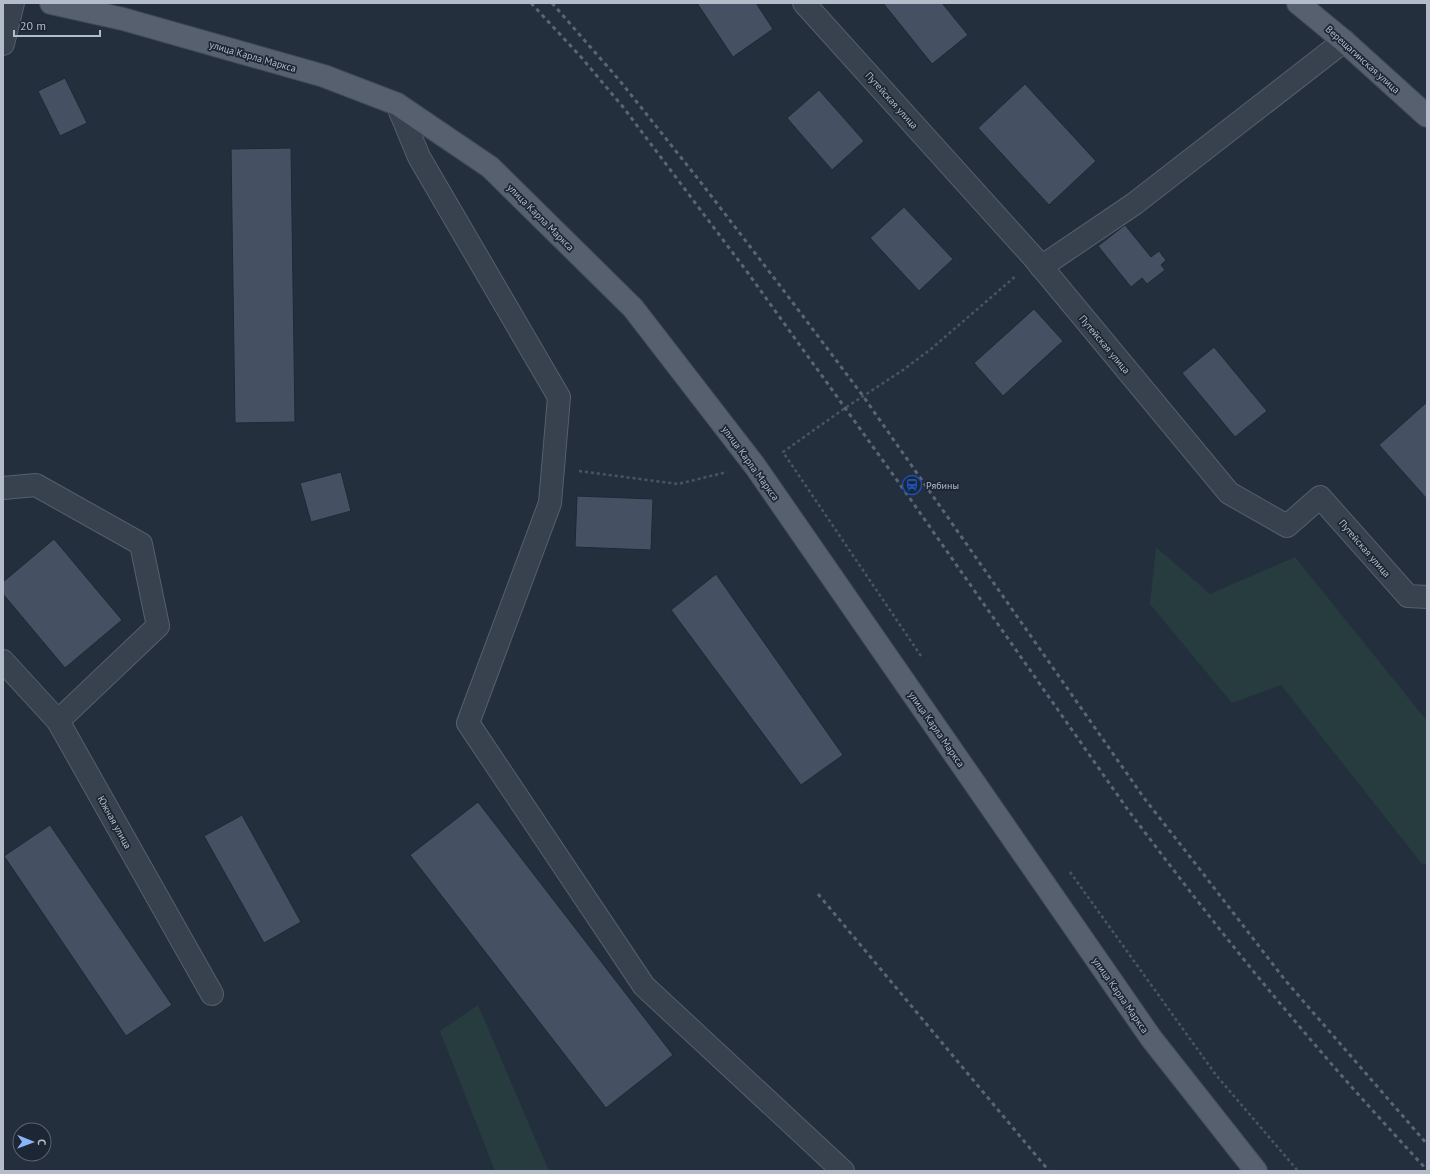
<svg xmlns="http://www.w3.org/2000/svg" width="1430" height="1174" font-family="'PT Sans',sans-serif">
<rect width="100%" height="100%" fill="#242f3e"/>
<g fill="#263c3f">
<path d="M1156 547 1210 594 1295 557 1427 721V863L1422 864 1281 685 1232 703 1150 604Z"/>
<path d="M478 1005 549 1171H495L440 1031Z"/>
</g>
<g fill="#455162" stroke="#1f2835">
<path d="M697 3H756L773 29 733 57Z"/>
<path d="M883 3H942L968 35 932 64Z"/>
<path d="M65 78 87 123 60 136 38 91Z"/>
<path d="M1025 84 1096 161 1049 205 978 128Z"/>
<path d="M819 90 864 141 832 170 787 118Z"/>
<path d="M291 148 295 422 235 423 231 149Z"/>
<path d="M904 207 953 259 919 291 870 238Z"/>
<path d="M1125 225 1151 257 1159 251 1166 260 1161 265 1165 270 1147 284 1142 278 1131 287 1098 246Z"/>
<path d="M1034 309 1063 341 1003 396 974 363Z"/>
<path d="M1214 347 1267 411 1235 437 1182 373Z"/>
<path d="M1427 402V499L1379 445Z"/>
<path d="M341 472 351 511 311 522 300 483Z"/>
<path d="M577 496 653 499 651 550 575 547Z"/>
<path d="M54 539 122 620 65 668 3 594V582Z"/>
<path d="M716 574 843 755 801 785 671 610Z"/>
<path d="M478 802 673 1055 606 1108 410 855Z"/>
<path d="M242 815 301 922 264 943 204 836Z"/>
<path d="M50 825 172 1005 126 1036 4 856Z"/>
</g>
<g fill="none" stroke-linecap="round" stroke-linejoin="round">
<defs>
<g id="minor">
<path d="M804 3 1035 259 1229 493 1287 526 1320 497 1408 596 1427 597"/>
<path d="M3 44 13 3"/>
<path d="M397 104 419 157 559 397 550 503 468 723 644 986 843 1171"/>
<path d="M1041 267 1134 204 1344 41"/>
<path d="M3 488 36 485 141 544 158 626 58 721"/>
<path d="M3 661 58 721 212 994"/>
</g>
<g id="major">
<path d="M51 3 123 19 324 76 397 104 490 167 633 308 755 466 1151 1038 1256 1171"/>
<path d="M1298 3 1344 41 1427 116"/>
</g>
</defs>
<use href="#minor" stroke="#565f6c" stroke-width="24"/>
<use href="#major" stroke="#414a57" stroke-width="24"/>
<g stroke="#44595c" stroke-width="2.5" stroke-dasharray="3 3" stroke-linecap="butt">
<path d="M579 471 678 484 727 472"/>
<path d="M921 656 783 452 845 408 903 370 931 349 1017 275"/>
<path d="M1070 872 1216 1075 1298 1171"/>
</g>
<use href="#minor" stroke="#38414e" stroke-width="22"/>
<use href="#major" stroke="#56606e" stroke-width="22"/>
<g stroke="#5a6575" stroke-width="3" stroke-dasharray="4 4" stroke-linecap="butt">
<path d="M531 3 581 57 623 107 748 273 904 490 1128 810C1180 879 1233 948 1289 1014 1333 1067 1380 1119 1427 1170"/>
<path d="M552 3 620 81 699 180 781 287 863 396 1144 798 1198 867 1285 980 1427 1144"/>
<path d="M818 894 1049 1171"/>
</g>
</g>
<defs>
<symbol id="station-ring" viewBox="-11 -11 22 22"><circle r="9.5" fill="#1d2633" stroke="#1a4fb4" stroke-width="1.5"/><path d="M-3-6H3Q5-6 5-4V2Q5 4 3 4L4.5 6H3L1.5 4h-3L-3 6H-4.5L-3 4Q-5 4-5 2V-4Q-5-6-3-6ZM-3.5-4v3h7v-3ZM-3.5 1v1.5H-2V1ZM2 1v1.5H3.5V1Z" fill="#1a4fb4"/></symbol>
</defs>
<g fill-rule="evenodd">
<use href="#station-ring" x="901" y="474" width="22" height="22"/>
</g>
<g text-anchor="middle" stroke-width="3.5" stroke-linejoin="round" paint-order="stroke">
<g font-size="10" fill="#b4bcc9" stroke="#1d2633">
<text transform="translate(253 56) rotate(16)" y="4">улица Карла Маркса</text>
<text transform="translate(1363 59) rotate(42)" y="4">Верещагинская улица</text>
<text transform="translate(892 100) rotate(48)" y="4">Путейская улица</text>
<text transform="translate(541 217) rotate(45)" y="4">улица Карла Маркса</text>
<text transform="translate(1105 344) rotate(50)" y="4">Путейская улица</text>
<text transform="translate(751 463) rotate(54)" y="4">улица Карла Маркса</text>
<text transform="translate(1365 548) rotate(49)" y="4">Путейская улица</text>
<text transform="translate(937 729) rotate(55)" y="4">улица Карла Маркса</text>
<text transform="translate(115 822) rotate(61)" y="4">Южная улица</text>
<text transform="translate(1121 995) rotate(55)" y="4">улица Карла Маркса</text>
</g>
<g font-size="10" fill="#b4bcc9" stroke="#1d2633" text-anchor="start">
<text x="926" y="489">Рябины</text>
</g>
</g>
<rect width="1430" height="1174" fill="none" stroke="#b4bcc9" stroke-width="8"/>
<g transform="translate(32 1142) rotate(91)"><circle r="19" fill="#1d2633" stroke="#59626f"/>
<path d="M0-3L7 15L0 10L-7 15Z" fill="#8ab4f8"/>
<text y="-6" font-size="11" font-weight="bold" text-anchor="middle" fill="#b4bcc9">С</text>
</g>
<path d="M14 30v6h86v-6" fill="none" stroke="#b4bcc9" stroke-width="2"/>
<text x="20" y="30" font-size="12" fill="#b4bcc9" stroke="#1d2633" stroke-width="3" paint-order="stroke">20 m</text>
</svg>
